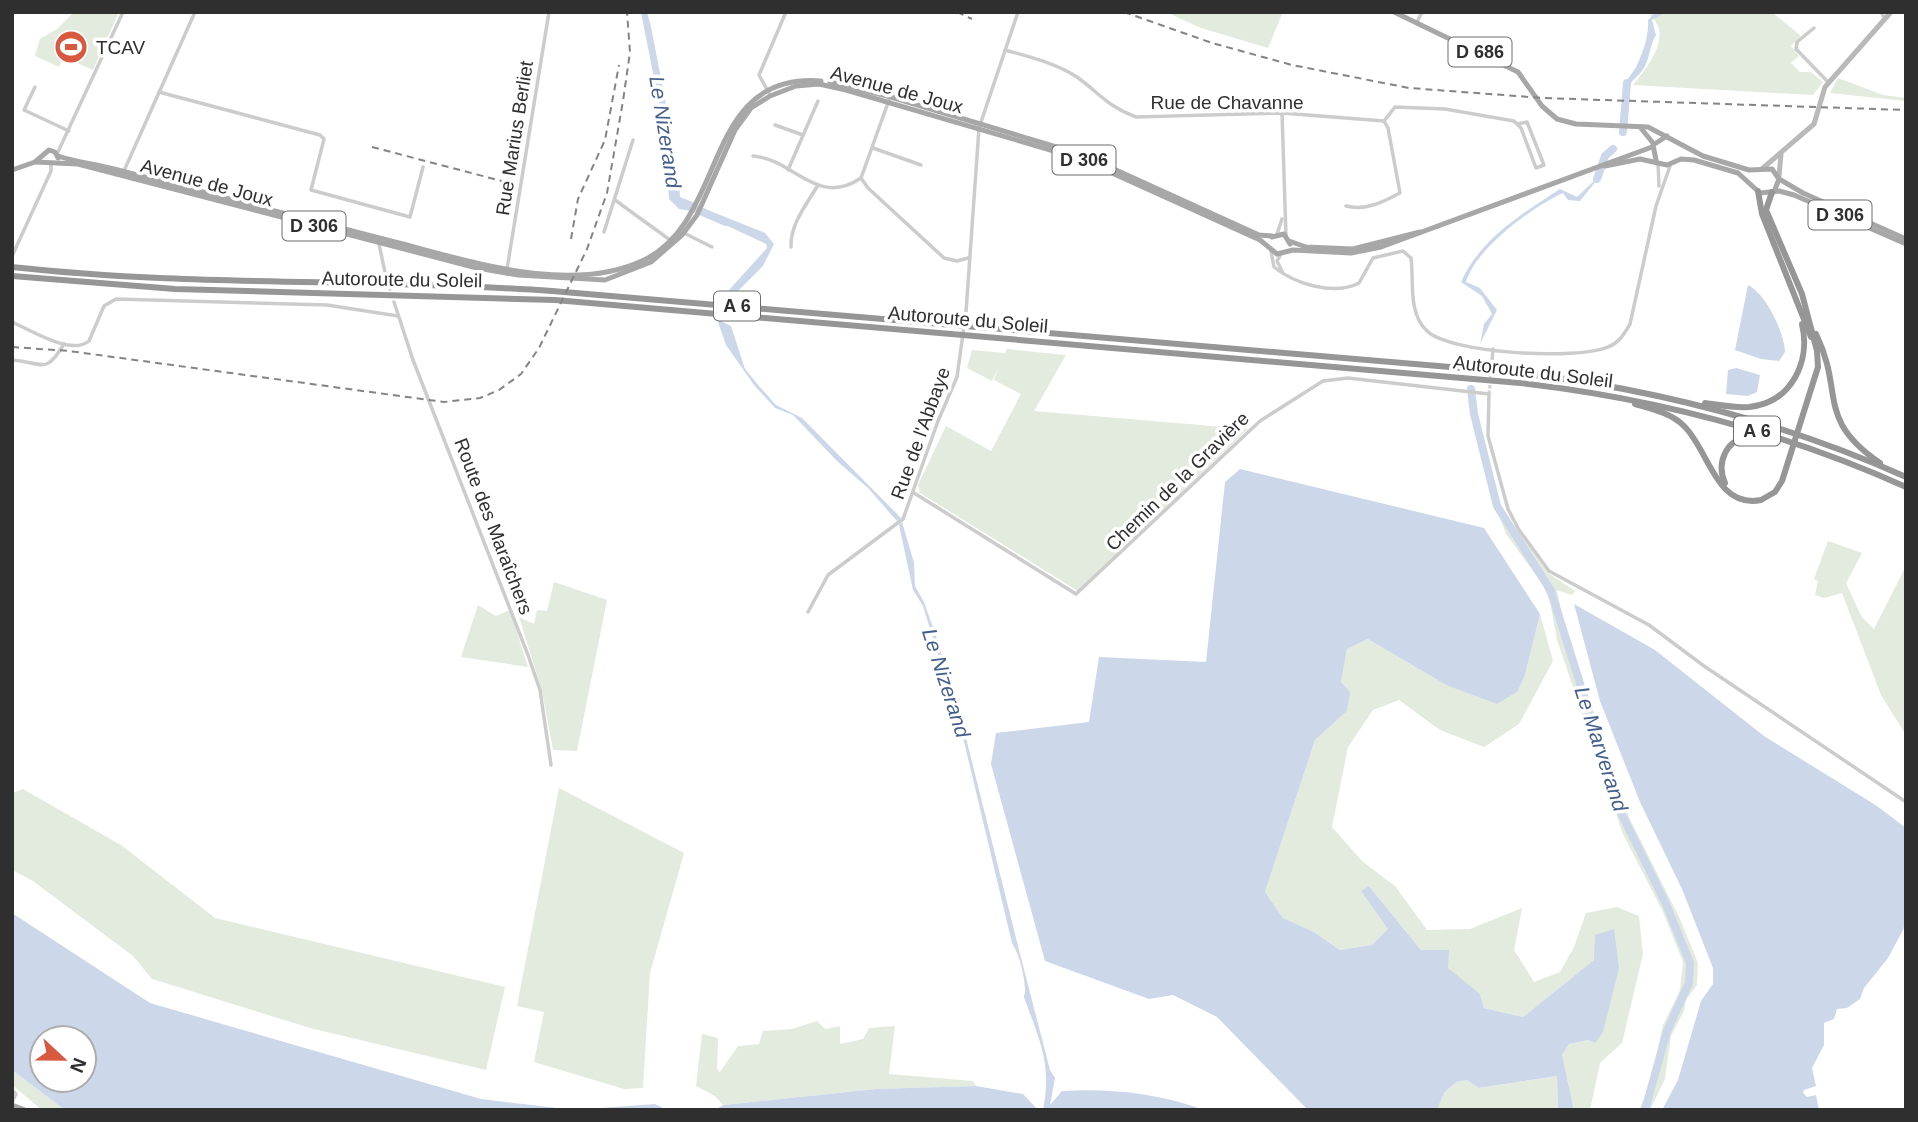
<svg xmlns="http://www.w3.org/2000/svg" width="1918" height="1122" font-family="Arial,sans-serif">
<rect width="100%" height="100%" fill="#fff"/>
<g fill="#e2ebde">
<path d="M74 12H119L93 70 64 57 59 67 35 56 40 39 57 29Z"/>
<path d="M1166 12H1283L1268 48 1201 28Z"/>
<path d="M1654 12H1772L1801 36 1791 46 1799 56 1791 63 1800 72H1811L1823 82 1813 95 1633 85C1647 68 1674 34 1650 16Z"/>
<path d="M1838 78 1883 95 1906 98V101L1830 93Z"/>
<path d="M1007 349 1066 355 1034 411 1248 429 1078 591 920 493 918 485 946 426 991 451 1021 394 994 380 998 368 992 381 967 368 972 350 1005 353Z"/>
<path d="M1500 518 1515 527 1548 573 1575 591 1572 595 1557 590 1564 626 1629 817 1680 919 1698 963 1697 985 1686 1000 1684 1011 1671 1036 1665 1079 1650 1110H1639L1649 1087 1663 1025 1680 990 1683 962 1663 912 1623 834 1557 640 1550 602 1543 585 1506 534Z"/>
<path d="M1828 541 1862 553 1846 583 1861 616 1874 629 1906 566V735L1881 695 1842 593 1824 598 1815 595 1818 581 1814 579Z"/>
<path d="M554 582 607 600 577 751 553 750 542 691 519 617 534 624 537 610 547 611Z"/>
<path d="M478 605 496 616 510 610 528 667 461 657Z"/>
<path d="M1540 614 1553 661 1519 724 1484 747 1440 730 1399 700 1373 710 1348 747 1332 827 1363 862 1395 886 1427 930 1470 929 1522 908 1514 950 1534 982 1560 972 1574 947 1586 913 1617 907 1639 916 1643 954 1622 1043 1600 1063 1590 1110H1574L1562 1055 1569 1044 1589 1040 1594 960 1523 1017 1484 1008 1480 994 1422 951 1369 886 1361 891 1389 929 1372 945 1340 950 1314 932 1283 918 1265 892 1315 740 1347 711 1341 682 1347 649 1368 639 1446 685 1518 691 1525 675Z"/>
<path d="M559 788 684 853 650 973 643 1088 624 1089 534 1062 544 1012 517 1006Z"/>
<path d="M23 789 121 845 215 918 505 987 486 1070 310 1028 152 979 133 956 33 881 12 870V793Z"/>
<path d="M817 1021 825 1029 840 1026V1044L863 1039 869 1028 895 1026 889 1074 973 1081 976 1086 876 1089 723 1105 715 1096 696 1086 702 1034 718 1038 717 1069 720 1072 738 1046 759 1044 763 1031 792 1029Z"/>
<path d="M12 1070 65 1110H42L12 1085Z"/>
<path d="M1557 1076 1558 1110H1437L1444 1093 1456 1082 1467 1080 1480 1088Z"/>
</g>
<g fill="#ccd7ea" fill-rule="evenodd">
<path d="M641 12H647L651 27 669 120 671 162 679 178 680 197 695 203 692 211 679 209 669 199 664 129Z"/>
<path d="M1657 12H1666L1652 20 1656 35C1649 46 1650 58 1644 68 1638 78 1629 80 1628 92H1623C1624 79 1634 74 1638 63 1644 49 1649 35 1648 20Z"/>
<path d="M1604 171 1580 201 1568 200 1563 193C1532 207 1476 248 1466 282L1480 288 1497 310 1480 344 1484 324 1492 314 1482 296 1461 282C1480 239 1522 214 1560 189L1577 197 1596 179V173Z"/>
<path d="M720 215 765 233 774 244 763 266 732 297 726 296 730 289 767 248 766 244 717 221Z"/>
<path d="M1748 285C1766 294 1784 332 1785 352L1779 361 1761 359 1735 350Z"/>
<path d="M717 319 731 326 745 369 759 386 776 405 802 418 901 518 897 521 869 489 837 461 793 415 775 408 754 385 726 345Z"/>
<path d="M1736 368 1760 375 1757 392 1748 396 1726 394 1728 370Z"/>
<path d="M1240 469 1484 528 1540 614 1525 675 1518 691 1497 704 1446 685 1368 639 1347 649 1341 682 1350 692 1347 711 1315 740 1265 892 1283 918 1314 932 1340 950 1372 945 1388 929 1361 891 1369 886 1421 950H1449L1448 968 1480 994 1484 1008 1523 1017 1594 960 1595 935 1614 929 1619 968 1603 1032 1595 1043 1589 1040 1569 1044 1562 1055 1574 1110H1558L1557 1076 1479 1088 1467 1080 1456 1082 1444 1093 1437 1110H1308L1217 1017 1173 995 1149 999 1045 961 991 764 996 733 1089 722 1099 657 1206 662 1225 482Z"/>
<path d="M902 522 914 563 915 586 924 602 936 636 967 742 1019 950 1050 1070 1055 1078 1050 1105 1062 1091C1109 1088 1159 1093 1204 1110H1043C1052 1065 1040 1041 1025 1000 1022 992 1026 997 1025 989 1024 974 1020 956 1012 943L962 733 923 606 913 590 899 525Z"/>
<path d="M1574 604 1655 650 1764 736 1877 806 1906 828V919L1903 930 1888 958 1864 988 1860 999 1847 1008 1837 1009 1834 1019 1824 1023V1045L1812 1068 1816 1086 1804 1090 1803 1093 1807 1097 1816 1095 1819 1110H1662L1678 1080 1701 1001 1713 984V968L1682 889 1640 802 1600 701Z"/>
<path d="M12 913 150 1003 481 1099 574 1110 655 1104 667 1110H65L12 1070ZM42 1038H84V1080H42Z"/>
<path d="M976 1086 1023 1094 1038 1110H715L723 1105 876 1089Z"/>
</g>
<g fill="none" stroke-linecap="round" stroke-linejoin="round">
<g stroke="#ccd7ea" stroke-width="8">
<path d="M1623 132 1627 83"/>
<path d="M1597 179 1605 156 1613 149"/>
<path d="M686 205 726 222"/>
<path d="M1471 389 1474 414 1497 506 1551 591 1620 811 1666 904 1690 963 1689 983 1667 1031 1645 1110"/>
</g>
<g stroke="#d5d5d5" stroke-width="3.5" stroke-dasharray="3.5 2" stroke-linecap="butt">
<path d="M386 277 392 295"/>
<path d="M1489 394 1492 362"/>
</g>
<g stroke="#ccc" stroke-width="3.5">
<path d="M1881 12 1885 19"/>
<path d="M1417 22 1422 12"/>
<path d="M1814 28 1797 42 1796 49 1829 83"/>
<path d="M1005 50C1030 57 1055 63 1077 77 1099 93 1108 107 1136 117L1282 113 1384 121"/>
<path d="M35 87 24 110 69 131"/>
<path d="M159 92 320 135 324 139 311 190 410 217 423 167"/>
<path d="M769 93 759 75 786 12"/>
<path d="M1282 113 1286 236"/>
<path d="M1384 121 1395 107 1445 109 1514 121 1521 128 1536 168 1544 165 1527 122 1517 124"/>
<path d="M775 125 803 135"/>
<path d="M873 148 921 165"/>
<path d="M57 154 123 12"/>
<path d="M753 156C794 159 817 208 861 178L889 100"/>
<path d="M1658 163 1659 186"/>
<path d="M788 170 818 101"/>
<path d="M123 173 195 12"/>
<path d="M861 178 868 188 944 258 957 261 968 258"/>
<path d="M615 200 670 240"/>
<path d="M1346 206C1366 211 1383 202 1400 193L1388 128 1384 121"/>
<path d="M604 232 633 140"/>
<path d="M684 233 712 247"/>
<path d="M1277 234 1282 219"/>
<path d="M379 244 386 277"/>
<path d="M791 247C790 224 807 204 818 185"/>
<path d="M1271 251 1274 267C1295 284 1334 296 1359 283L1373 258 1403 251 1411 258C1414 282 1408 312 1426 330 1448 354 1578 360 1608 347 1619 343 1624 334 1630 324L1656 206 1670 166"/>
<path d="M13 254 51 171V165"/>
<path d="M1281 254 1277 261 1282 271"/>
<path d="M507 269 549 12"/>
<path d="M394 302 413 360 528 655 540 690 551 765"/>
<path d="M12 322C31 330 71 356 89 341L104 306 116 299 327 305 398 316"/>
<path d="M12 360C42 362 45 376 64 344"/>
<path d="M1492 362 1493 349"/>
<path d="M914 493 1076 594 1260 421 1323 381 1348 378 1489 394 1488 436 1508 509 1519 530 1549 571 1649 625 1704 666 1906 802"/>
<path d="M808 612 828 575 903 519 938 421 957 377 966 312 979 128 1018 12"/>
<path d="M12 1090 16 1094 12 1102"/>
</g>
<g stroke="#b9b9b9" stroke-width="5">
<path d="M1763 168 1814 124 1825 87 1891 12"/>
<path d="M1779 176 1781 154"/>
</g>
<g stroke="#a7a7a7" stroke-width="5">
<path d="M1394 12 1518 72 1542 106 1557 119 1576 124 1648 127 1703 156 1749 170 1772 169 1779 179 1774 192"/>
<path d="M830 82 891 97 1083 155 1259 235 1272 236"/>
<path d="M1640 127 1653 143"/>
<path d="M58 156C75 162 96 164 114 169 150 178 186 188 222 197 278 212 334 226 391 241 467 260 569 296 644 260 729 219 701 72 821 81"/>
<path d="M1656 160 1653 145 1667 136"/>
<path d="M35 162 78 164 477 268 518 275 605 280 651 262 682 235 697 215 735 130 751 108 770 96 796 86 819 84 846 90 1081 159 1260 240 1277 254 1293 250 1351 253 1381 247 1652 147"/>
<path d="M1605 166 1640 159 1667 165 1681 159 1694 160 1738 173 1760 193 1779 191 1794 195 1906 244"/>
<path d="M12 170 35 162 49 150 55 152 58 158"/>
<path d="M1779 179 1803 193 1906 239"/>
<path d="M1272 237 1284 234 1290 244"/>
<path d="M1289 241 1306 247 1353 249 1420 232"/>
<path d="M12 1105 25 1110"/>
</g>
<g stroke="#969696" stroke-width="6">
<path d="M1758 191 1762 214 1811 337"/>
<path d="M12 267C192 287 372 278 552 291L1521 373C1654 389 1783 422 1906 477"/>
<path d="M12 276 175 289 555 300 1520 383C1653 398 1783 432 1906 487"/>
<path d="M1816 334C1845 394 1815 418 1880 463"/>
<path d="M1705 403C1719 405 1735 408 1749 407 1791 403 1811 362 1802 324"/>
<path d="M1635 404C1652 409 1671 413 1684 426 1709 450 1716 509 1761 500L1775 492 1782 481 1818 367 1817 351 1802 294 1766 210 1772 192"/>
<path d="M1725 483C1716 463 1726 439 1749 437 1758 437 1768 439 1777 441"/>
</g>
<g stroke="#848484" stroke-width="2" stroke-dasharray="7 5" stroke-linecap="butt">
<path d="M957 12 972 19"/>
<path d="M1124 12 1212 43 1292 65 1409 88 1543 98 1906 110"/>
<path d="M372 147 517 185"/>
<path d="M571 239 578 199 605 140 619 65"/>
<path d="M12 347 69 351 444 402 480 398 499 390 521 374 539 348 587 249 607 193 623 101 630 52 627 12"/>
</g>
</g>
<defs>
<symbol id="stadium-disc" viewBox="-11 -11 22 22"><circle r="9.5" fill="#d85840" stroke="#fff"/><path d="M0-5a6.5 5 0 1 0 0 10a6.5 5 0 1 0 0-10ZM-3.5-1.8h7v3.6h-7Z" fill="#fff"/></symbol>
</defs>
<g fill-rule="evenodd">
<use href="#stadium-disc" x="52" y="28" width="38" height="38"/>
</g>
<g text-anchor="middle" stroke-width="7" stroke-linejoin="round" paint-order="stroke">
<g fill="#fff" stroke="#6d6d6d" stroke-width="2">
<rect x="1448.5" y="37.5" width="63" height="29" rx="5"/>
<rect x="1052.5" y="145.5" width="63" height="29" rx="5"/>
<rect x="1808.5" y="200.5" width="63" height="29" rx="5"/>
<rect x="282.5" y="211.5" width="63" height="29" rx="5"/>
<rect x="714" y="291.5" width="46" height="29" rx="5"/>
<rect x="1734" y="416.5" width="46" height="29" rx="5"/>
</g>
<g font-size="18" font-weight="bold" fill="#2f2f2f">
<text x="1480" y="58">D 686</text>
<text x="1084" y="166">D 306</text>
<text x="1840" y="221">D 306</text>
<text x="314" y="232">D 306</text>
<text x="737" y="312">A 6</text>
<text x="1757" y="437">A 6</text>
</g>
<g font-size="19" fill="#2f2f2f" stroke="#fff" text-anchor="start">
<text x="96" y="54">TCAV</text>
</g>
<g font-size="19" fill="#2f2f2f" stroke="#fff">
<text transform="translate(897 89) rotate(15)" y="7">Avenue de Joux</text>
<text x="1227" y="109">Rue de Chavanne</text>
<text transform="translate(514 138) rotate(-81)" y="7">Rue Marius Berliet</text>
<text transform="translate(207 182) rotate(15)" y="7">Avenue de Joux</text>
<text transform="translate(402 279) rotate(1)" y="7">Autoroute du Soleil</text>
<text transform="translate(968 319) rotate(5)" y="7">Autoroute du Soleil</text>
<text transform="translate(1533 371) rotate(7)" y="7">Autoroute du Soleil</text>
<text transform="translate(920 433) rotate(-70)" y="7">Rue de l'Abbaye</text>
<text transform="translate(1177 481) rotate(-44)" y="7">Chemin de la Gravière</text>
<text transform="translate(494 526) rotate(69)" y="7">Route des Maraîchers</text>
</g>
<g font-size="21" font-style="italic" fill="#435e8c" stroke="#fff">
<text transform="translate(665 132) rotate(81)" y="7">Le Nizerand</text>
<text transform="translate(946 683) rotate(72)" y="7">Le Nizerand</text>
<text transform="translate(1601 749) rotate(72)" y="7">Le Marverand</text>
</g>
</g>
<rect width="1918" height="1122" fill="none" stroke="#2f2f2f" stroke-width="28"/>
<g transform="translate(63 1059) rotate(112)"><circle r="33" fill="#ffffff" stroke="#acacac" stroke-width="2"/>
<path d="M0-5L12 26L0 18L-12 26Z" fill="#d85840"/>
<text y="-10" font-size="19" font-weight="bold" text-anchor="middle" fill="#2f2f2f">N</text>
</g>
</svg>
